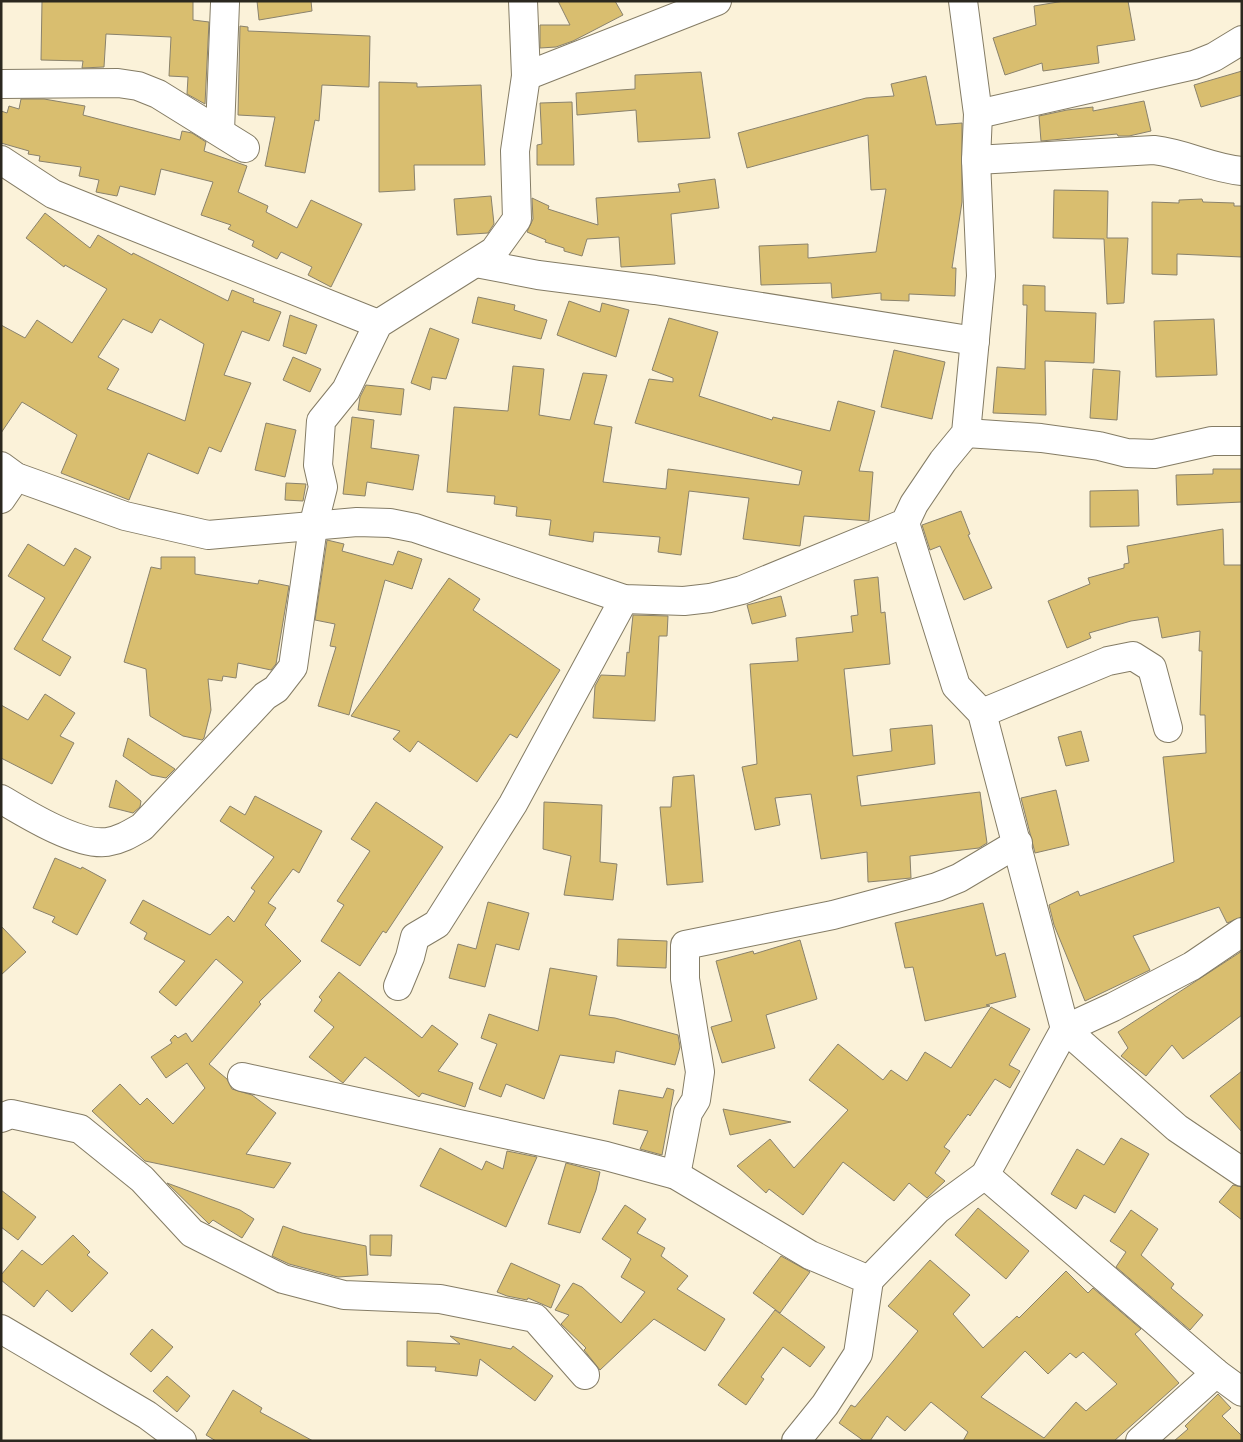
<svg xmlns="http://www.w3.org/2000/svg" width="1243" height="1442" font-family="Literata,serif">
<rect width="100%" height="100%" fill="#fbf2d9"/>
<g fill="#d9be6f" stroke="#8a826c" fill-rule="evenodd">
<path d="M42 1H193V20L209 22 205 104 187 94 188 77 169 76 171 37 106 34 104 67 82 68 83 61 41 60Z"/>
<path d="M257 1H311L312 11 259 20Z"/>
<path d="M558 1H615L623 15 573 41 556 47 540 48V25H570Z"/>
<path d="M1064 1H1128L1135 40 1097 46 1099 63 1043 71 1042 63 1005 75 993 38 1036 25 1034 6Z"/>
<path d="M240 26 248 27V31L370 36 369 87 322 85 319 121 315 120 305 173 265 166 275 117 238 115Z"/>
<path d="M1242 71V95L1201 107 1194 85Z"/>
<path d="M701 72 710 138 638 142 636 110 577 115 576 93 635 89V75Z"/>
<path d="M926 76 936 125 962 123V202L952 268H956L955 296 909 294V301L881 300V293L832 298 831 283 761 285 759 246 808 244V258L876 252 886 189 871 190 868 135 747 168 738 133 866 98 894 96 891 84Z"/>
<path d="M379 82 417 83V87L481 85 485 165H414L415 190 379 192Z"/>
<path d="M21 99H44L85 106 83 115 180 140 182 131 192 133 206 142 204 151 247 166 238 192 268 206 266 212 297 228 311 200 362 224 331 287 308 275 312 267 281 252 277 259 252 246 254 241 228 229 231 225 201 215 213 182 161 169 155 195 120 186 117 196 96 192 99 180 79 176 81 167 39 161 40 156 28 154 29 151 1 143V111L7 113 9 106 19 109Z"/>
<path d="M1144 101 1151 131 1129 136H1118L1117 134 1041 141 1039 116 1067 110 1093 107V111Z"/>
<path d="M572 102 574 165H537V145L542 144 540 103Z"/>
<path d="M715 179 719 208 671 214 675 264 621 267 619 237 587 239 582 256 564 251V248L545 242 546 240 527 232 533 219 532 198 549 206 548 209 598 225 596 198 680 192 678 184Z"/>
<path d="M1054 190 1108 191 1107 238H1128L1124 303 1107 304 1104 239 1053 238Z"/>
<path d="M491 196 494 224 488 233 457 235 454 199Z"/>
<path d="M1202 199 1203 202 1234 203V206H1242V257L1177 254V275L1152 274V202L1179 203V200Z"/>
<path d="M45 213 90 248 98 235 132 255 133 253 228 301 232 290 254 299 253 302 281 312 269 341 242 331 224 375 251 383 221 452 209 447 198 474 148 453 129 500 61 473 77 435 22 402 1 433V325L25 338 37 320 72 343 107 289 65 265 64 267 26 238ZM123 319 152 333 160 319 204 344 185 421 107 389 119 369 98 357Z"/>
<path d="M1023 285 1045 286V311L1096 313 1094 363 1045 361 1046 415 993 413 997 367 1025 369 1027 305H1023Z"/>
<path d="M478 297 515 305 514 310 547 320 541 339 472 323Z"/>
<path d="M569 301 600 312 602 303 629 310 616 357 557 335Z"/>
<path d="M290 315 317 325 306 354 283 346Z"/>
<path d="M669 318 718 332 699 396 772 420 773 417 830 431 838 401 875 411 859 471 873 472 869 521 804 516 800 546 743 539 749 498 689 491 681 555 658 552 660 537 594 532 593 542 549 535 551 520 516 516 517 507 494 504 495 496 447 492 454 407 508 411 513 366 544 369 539 415 570 420 583 373 607 375 594 424 612 427 603 482 666 489 668 469 799 485 802 471 635 423 649 379 673 382V378L652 370Z"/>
<path d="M1214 319 1217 375 1156 377 1154 321Z"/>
<path d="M430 328 459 339 446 379 432 377 430 390 411 383Z"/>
<path d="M894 350 945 362 932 419 881 407Z"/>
<path d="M293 357 321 369 310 392 283 380Z"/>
<path d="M1093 369 1120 371 1117 420 1090 418Z"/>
<path d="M366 385 404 389 401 415 358 410 360 397Z"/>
<path d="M352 417 374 420 371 448 419 455 413 490 367 482 365 496 343 494Z"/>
<path d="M266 423 296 430 285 477 255 470Z"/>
<path d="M1213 469H1242V502L1177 505 1176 475 1213 474Z"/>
<path d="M286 483 306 484 303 501 285 500Z"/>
<path d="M1138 490 1139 526 1090 527V491Z"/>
<path d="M961 511 970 534 968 535 992 588 964 600 940 546 930 550 922 525Z"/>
<path d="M1223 529 1224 565H1242V917L1227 923 1219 907 1133 936 1150 970 1085 1001 1054 925 1049 905 1078 891 1080 896 1174 862 1163 757 1206 753 1205 715H1200L1202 651H1199L1200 631 1162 638 1158 617 1131 621 1089 633 1091 638 1067 648 1048 601 1090 584 1088 578 1124 568V564L1129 563 1127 546Z"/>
<path d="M327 540 344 544 342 551 393 565 398 551 422 559 412 589 385 580 349 715 318 706 336 647 330 646 335 624 315 620Z"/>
<path d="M28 544 64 566 75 548 91 557 42 640 71 657 60 676 14 649 45 598 8 576Z"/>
<path d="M161 557H195V574L258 584 259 580 289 586 276 664 271 670 238 663 236 678 223 676 222 681 208 679 211 710 204 738 202 740 183 736 150 716 146 669 124 662 151 567 161 569Z"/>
<path d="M878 577 881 613 885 612 890 664 844 669 853 756 892 751 890 729 932 725 935 764 857 776 861 806 980 792 987 843 979 848 910 856 911 878 868 882 867 852 821 859 811 794 775 798 780 825 755 830 742 767 757 764 750 664 798 661 796 638 853 632 851 616 858 615 854 580Z"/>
<path d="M449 578 480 599 473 610 560 670 517 738 510 734 477 782 418 741 410 752 393 739 400 731 351 716Z"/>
<path d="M781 596 786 616 752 624 747 605Z"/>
<path d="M633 615 668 616 667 636H659L655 721 593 718 595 686 601 675 625 676 627 652 629 653Z"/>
<path d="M45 694 75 713 60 736 74 743 52 784 1 758V705L28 720Z"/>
<path d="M1081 731 1089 761 1066 766 1058 737Z"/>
<path d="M128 738 175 769 166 778 151 775 123 756Z"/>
<path d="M694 775 703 882 667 885 660 807H671L673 777Z"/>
<path d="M116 780 141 801 140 807 133 813 109 807Z"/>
<path d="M1056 790 1069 845 1035 853 1021 798Z"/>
<path d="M255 796 322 831 299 873 293 869 268 903 276 908 265 925 301 961 259 1002 261 1004 209 1064 227 1079 232 1089 252 1095 276 1113 246 1154 291 1163 274 1188 145 1161 92 1111 120 1084 140 1105 147 1098 173 1124 205 1088 187 1063 166 1078 151 1057 172 1043 170 1040 175 1035 178 1038 186 1033 192 1042 243 982 216 959 176 1006 159 992 185 961 144 939 147 933 130 923 143 900 210 935 228 916 234 922 255 891 251 888 274 857 220 821 230 806 245 815Z"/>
<path d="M376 802 443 847 386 933 383 931 360 966 321 941 344 905 337 901 370 851 351 839Z"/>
<path d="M544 802 602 805 600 862 617 864 613 900 564 895 571 856 543 849Z"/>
<path d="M55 858 81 869 82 867 106 880 77 935 52 922 55 917 33 908Z"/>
<path d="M488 902 529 913 519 950 496 944 485 987 449 978 458 944 476 949Z"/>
<path d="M983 903 996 956 1005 953 1016 997 986 1005 990 1006 925 1021 913 967 905 968 895 923Z"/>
<path d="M1 926 26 952 1 975Z"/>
<path d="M618 939 667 941 666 968 617 966Z"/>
<path d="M800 940 817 999 766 1015 775 1048 722 1063 711 1027 732 1021 716 961 753 951 754 954Z"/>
<path d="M1242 951V1015L1183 1059 1172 1045 1146 1076 1121 1056 1128 1048 1118 1032Z"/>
<path d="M550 968 597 976 589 1015 615 1018 678 1035 680 1047 675 1065 616 1051 614 1063 560 1055 544 1099 506 1084 501 1097 479 1089 497 1044 481 1038 489 1014 538 1031Z"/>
<path d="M339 972 422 1038 432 1025 458 1044 438 1071 473 1083 465 1107 422 1093 419 1097 365 1057 343 1083 309 1057 334 1027 314 1011 322 1000 319 997Z"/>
<path d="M991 1007 1030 1029 1009 1065 1020 1071 1010 1088 995 1079 970 1116 968 1114 944 1147 950 1151 935 1173 945 1181 927 1198 909 1183 894 1201 843 1162 803 1215 769 1189 766 1193 737 1166 770 1139 794 1168 848 1110 809 1080 838 1044 883 1080 891 1070 907 1081 925 1052 951 1068Z"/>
<path d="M1242 1071V1132L1210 1096Z"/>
<path d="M667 1088 674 1090 662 1155 640 1149 648 1131 613 1124 619 1090 663 1098Z"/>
<path d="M723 1109 791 1122 730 1135Z"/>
<path d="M1121 1138 1149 1154 1115 1213 1084 1195 1076 1209 1051 1194 1077 1149 1104 1165Z"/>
<path d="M440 1148 482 1170 486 1161 503 1169 507 1151 537 1157 506 1227 420 1186Z"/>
<path d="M566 1163 600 1172 596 1190 580 1233 548 1224Z"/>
<path d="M167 1183 240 1210 254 1219 242 1238 213 1220 209 1224Z"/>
<path d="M1233 1185 1242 1187V1220L1219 1202Z"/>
<path d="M1 1190 36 1217 18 1240 1 1227Z"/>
<path d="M625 1205 646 1219 637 1233 665 1248 661 1256 688 1276 677 1289 725 1319 705 1351 654 1319 600 1370 584 1350 586 1348 561 1324 569 1315 555 1310 573 1283 582 1287 621 1323 645 1292 621 1277 631 1259 602 1239Z"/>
<path d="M978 1208 1029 1251 1006 1279 955 1235Z"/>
<path d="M1131 1210 1158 1229 1141 1255 1174 1284 1171 1288 1203 1315 1190 1330 1116 1267 1126 1252 1110 1241Z"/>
<path d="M283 1226 302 1233 366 1246 368 1275 338 1277 289 1264 272 1256Z"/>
<path d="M73 1235 90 1252 87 1255 108 1273 72 1312 47 1290 34 1307 1 1280V1275L22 1250 42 1265Z"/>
<path d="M370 1235H392L391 1256 370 1255Z"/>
<path d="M781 1256 810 1272 780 1313 753 1293Z"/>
<path d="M930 1260 970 1295 953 1314 983 1348 1017 1316 1019 1318 1066 1271 1088 1293 1093 1288 1141 1329 1135 1334 1179 1383 1114 1441H963L968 1432 931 1402 905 1431 887 1416 870 1441H864L839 1423 851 1405 855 1407 918 1331 888 1306ZM1025 1351 1048 1374 1070 1353 1076 1358 1083 1352 1117 1384 1086 1411 1076 1402 1044 1438 981 1397Z"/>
<path d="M511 1263 560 1285 551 1308 528 1298 527 1300 507 1296 497 1292Z"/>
<path d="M775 1310 825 1347 810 1367 783 1347 761 1377 764 1379 746 1405 718 1385Z"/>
<path d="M152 1329 173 1347 151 1372 130 1354Z"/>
<path d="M450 1336 511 1349 513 1346 553 1376 535 1401 480 1359 477 1376 435 1371 436 1367 407 1366V1341L460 1344Z"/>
<path d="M167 1376 190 1396 177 1412 153 1391Z"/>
<path d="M233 1390 262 1408 260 1412 313 1441H216L206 1435Z"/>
<path d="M1218 1394 1231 1408 1222 1416 1242 1436V1441H1174L1188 1429 1185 1426Z"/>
</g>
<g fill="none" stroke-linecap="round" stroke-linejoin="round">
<defs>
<g id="minor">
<path d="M526 76 717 1"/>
<path d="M1 84 118 83 138 86 158 94 245 148"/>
<path d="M978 114 1194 65 1214 57 1242 40"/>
<path d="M220 131 225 3"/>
<path d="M1 160 53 194 378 324"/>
<path d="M976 160 1154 150C1187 154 1210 168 1242 171"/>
<path d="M476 263 538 275 655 290 975 341"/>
<path d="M966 433 1041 438 1099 446 1127 453 1154 454 1212 441H1242"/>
<path d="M1 466 16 477 125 516 208 535 357 522 390 523 415 528 624 599 684 601 710 598 742 590 905 523 914 504 943 461 966 433 981 276 976 160 978 114 963 1"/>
<path d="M1 499 16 477"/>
<path d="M905 523 956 686 982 713 1065 1029 1177 1128 1242 1172"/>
<path d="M982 713 1108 661 1133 656 1152 668 1168 728"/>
<path d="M1 799C26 814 78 846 107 842 120 840 130 834 142 827L265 696 276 689 293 667 313 527 323 487 318 465 321 421 346 390 378 324 494 251 517 219 515 151 526 76 523 1"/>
<path d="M398 986 410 957 415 937 437 924 513 804 624 599"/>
<path d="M242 1077 606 1156 676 1175 810 1255 869 1280 858 1354 825 1405 796 1441"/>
<path d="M1 1118 11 1114 80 1129 142 1179 192 1233 283 1279 344 1295 440 1299 535 1318 585 1375"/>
<path d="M676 1175 688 1113 696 1100 700 1072 685 979V945L833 915 937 887 959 878 1018 843"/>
<path d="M985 1175 1216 1373 1242 1392"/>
<path d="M869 1280 937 1210 985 1175 1065 1029 1113 1007 1192 966 1242 932"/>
<path d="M1 1329 147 1415 182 1441"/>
<path d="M1140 1441 1216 1373"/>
</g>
</defs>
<use href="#minor" stroke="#847c65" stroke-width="30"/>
<use href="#minor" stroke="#fff" stroke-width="28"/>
</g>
<rect width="1243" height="1442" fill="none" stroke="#2b281f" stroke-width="5"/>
</svg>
